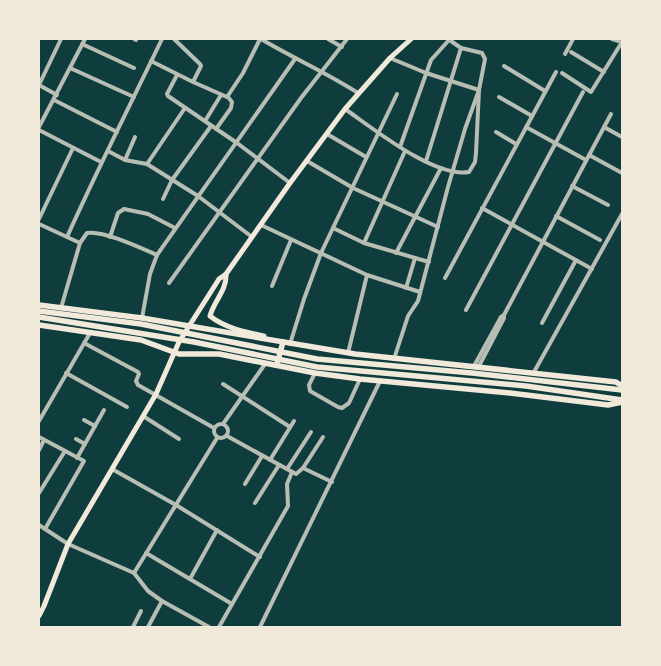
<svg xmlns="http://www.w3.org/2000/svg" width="661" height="666" font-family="'Alegreya Sans',sans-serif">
<rect width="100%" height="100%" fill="#0f3d3e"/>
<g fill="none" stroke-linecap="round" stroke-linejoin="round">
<g stroke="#b8beb3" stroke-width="4">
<path d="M134 39 136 40"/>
<path d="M174 39 200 64 201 66 193 82"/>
<path d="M261 39C293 58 327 73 358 93"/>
<path d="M328 39 342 47"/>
<path d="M448 39 461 48"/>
<path d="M612 39 622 42"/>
<path d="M82 44 134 68"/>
<path d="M571 52 604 72"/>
<path d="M565 54 573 39"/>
<path d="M390 58 426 73 479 90 465 129 448 187 418 301 408 316 394 359"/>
<path d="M151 61 193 82 227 97 243 73 260 39"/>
<path d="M504 66 545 91"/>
<path d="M70 68 134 97"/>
<path d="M562 73 591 92 622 42"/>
<path d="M177 75 167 94 168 96 237 143 290 183"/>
<path d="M39 85 61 39"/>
<path d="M39 85 57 95"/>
<path d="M499 97 532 116"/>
<path d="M54 100 117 132"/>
<path d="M345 109C374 129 434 178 469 172L475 162 476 153 479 90 485 59 482 53 461 48 426 161"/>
<path d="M205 121 221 95"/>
<path d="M39 127 85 39"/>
<path d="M526 127 586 160"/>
<path d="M604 127 622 137"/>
<path d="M216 129 231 108 232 102 228 97"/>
<path d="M39 130 101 162"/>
<path d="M496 132 516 144"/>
<path d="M327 134 366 157"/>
<path d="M400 147 431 60 449 40"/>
<path d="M108 151 125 160 147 164 198 196 252 237"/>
<path d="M589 155 622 173"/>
<path d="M125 160 135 137"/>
<path d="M307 161 353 188 438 227"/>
<path d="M147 164 185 108"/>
<path d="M572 186 608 205"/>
<path d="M163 199 172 180 211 126"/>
<path d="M482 208 592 269"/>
<path d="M556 216 600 240"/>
<path d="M39 219 73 148"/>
<path d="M39 224 80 243 87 233C103 230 141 248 157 255"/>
<path d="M261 225 367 275 420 292"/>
<path d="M333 228 364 243 429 262"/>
<path d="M67 237C97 170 130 105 162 39"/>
<path d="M110 237 118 213 124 209 148 214 175 228"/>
<path d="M364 243 405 151"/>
<path d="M396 253 441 168"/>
<path d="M445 278 556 72"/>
<path d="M169 283 301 98 347 39"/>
<path d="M272 286 291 240"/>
<path d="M406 288 415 258"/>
<path d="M61 308 80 243"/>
<path d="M466 310 583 92"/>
<path d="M142 318 150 274 157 255 295 59"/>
<path d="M542 323 576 260"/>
<path d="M84 343 138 372 139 374 136 381 138 385 214 428"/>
<path d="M290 344 304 299 321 253 397 94"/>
<path d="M348 353 367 275"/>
<path d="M474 366 501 317 504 315 611 114"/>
<path d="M479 366 504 318V315"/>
<path d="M534 372 622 214"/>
<path d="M66 373 127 407"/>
<path d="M315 373 309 385 310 391 338 407 342 408 349 403 360 379"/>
<path d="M223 384 290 427"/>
<path d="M143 416 179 439"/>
<path d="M84 420 95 426"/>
<path d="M39 421 90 333"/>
<circle cx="221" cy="431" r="7"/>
<path d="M223 424 265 364"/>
<path d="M227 436 296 474 303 468 332 482"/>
<path d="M39 437 84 461 45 529"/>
<path d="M76 439 85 444"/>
<path d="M39 450 44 440"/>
<path d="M77 458 104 410"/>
<path d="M270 460 294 421"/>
<path d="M303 468 323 437"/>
<path d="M112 469 176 505 260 557"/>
<path d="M287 469 311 432"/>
<path d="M245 484 262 456"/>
<path d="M39 493 65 451"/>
<path d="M255 503 279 465"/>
<path d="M39 525 68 544 134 573 148 591 162 601 209 627"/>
<path d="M146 553 232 604"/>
<path d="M134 573 217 438"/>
<path d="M190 579 217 530"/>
<path d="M133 627 141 611"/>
<path d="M148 627 162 601"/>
<path d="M219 627 288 506 287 484 292 472"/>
<path d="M260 627 380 381"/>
</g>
<g stroke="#f1e9da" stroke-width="5">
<path d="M226 274C227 290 214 301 210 316 225 328 245 332 264 336"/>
<path d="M39 616 44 606 68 544 156 394 179 342 219 279 226 274 290 183 345 109 390 58 411 39"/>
</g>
<g stroke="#f1e9da" stroke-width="5.5">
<path d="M39 305 142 318 355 354 616 382 622 386"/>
<path d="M39 325 141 340 179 354H219L315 373 360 379 510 393 608 405 622 402"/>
<path d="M277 364 283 342"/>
</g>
<g stroke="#f1e9da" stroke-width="5.5">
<path d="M39 311 141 324 317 359 472 373 622 390"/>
<path d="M39 317 194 342 317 367 526 386 622 400"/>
</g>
</g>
<rect width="661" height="666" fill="none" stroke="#f1e9da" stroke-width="80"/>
</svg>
